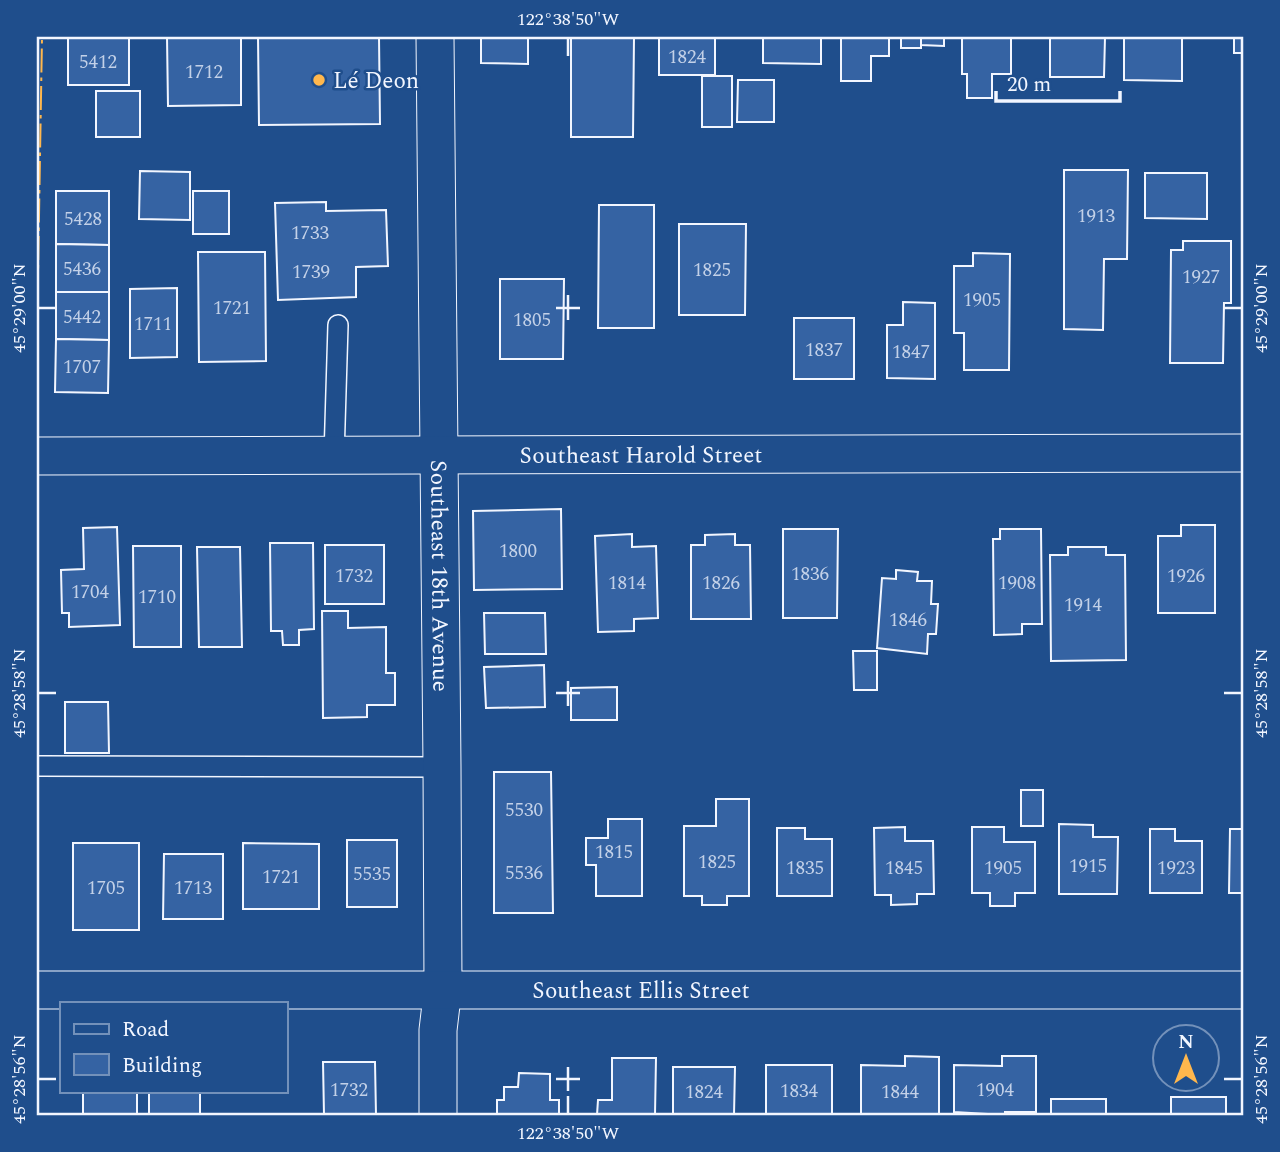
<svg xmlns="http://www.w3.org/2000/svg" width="1280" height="1152" font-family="Spectral,serif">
<rect width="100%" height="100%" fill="#1f4e8c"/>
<g fill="#3563a3" stroke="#f2f6ff" stroke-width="2">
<rect x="68" y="37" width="61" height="48"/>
<path d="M167 37H241V105L168 106Z"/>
<path d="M258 37H379L380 124 259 125Z"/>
<path d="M481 37H528V64L481 63Z"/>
<path d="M571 37H634L633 137H571Z"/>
<rect x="659" y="37" width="56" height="38"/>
<path d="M763 37H821V64L763 63Z"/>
<path d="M841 37H889V56H871V81H841Z"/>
<rect x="901" y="37" width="20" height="11"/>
<path d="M921 37H944V46L921 45Z"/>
<path d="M962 37H1011V74H992V98H967V74H962Z"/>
<path d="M1050 37H1105L1104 77H1050Z"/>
<path d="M1124 37H1182V81L1124 80Z"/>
<rect x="1234" y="37" width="9" height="16"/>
<rect x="702" y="76" width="30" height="51"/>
<path d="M738 80H774V122H737Z"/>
<rect x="96" y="91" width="44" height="46"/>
<path d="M1064 170H1128L1127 259H1104L1103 330 1064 329Z"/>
<path d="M140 171 190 172V220L139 219Z"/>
<path d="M1145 173H1207V219L1145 218Z"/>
<path d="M56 191H109V245L56 244Z"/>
<rect x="193" y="191" width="36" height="43"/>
<path d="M326 202V211L386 210 388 266 356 267V297L278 300 275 203Z"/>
<path d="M599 205H654V328H598Z"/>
<path d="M679 224H746L745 315H679Z"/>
<path d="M1183 241H1231V303H1224L1223 363H1170L1171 250H1183Z"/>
<path d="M56 244 109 245V292H56Z"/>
<path d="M198 252H265L266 361 199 362Z"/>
<path d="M973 253 1010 254 1009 370H964V333H954V266H973Z"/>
<path d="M500 279H564L563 359H500Z"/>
<path d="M177 288V357L130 358V289Z"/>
<path d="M56 292H109V340L56 339Z"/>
<path d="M903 302 935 303V379L887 378V325H903Z"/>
<rect x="794" y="318" width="60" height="61"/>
<path d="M56 339 109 340 108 393 55 392Z"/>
<path d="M561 509 562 589 474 590 473 511Z"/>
<path d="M1181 525H1215V613H1158V536H1181Z"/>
<path d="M117 527 120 625 69 627V613H62L61 570 84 569 83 528Z"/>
<path d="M783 529H838L837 618H783Z"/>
<path d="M1000 529H1041L1042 624H1022V634L994 635 993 539H1000Z"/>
<path d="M632 534V547L656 546 658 618 634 619V631L598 632 595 536Z"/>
<path d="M735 534V545H750L751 619H691V545H705V535Z"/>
<path d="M270 543H313L314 629 299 630V645H283L282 631H271Z"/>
<rect x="325" y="545" width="59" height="59"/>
<path d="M133 546H181V647H134Z"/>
<path d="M197 547H240L242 647H199Z"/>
<path d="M1068 547H1106V555H1125L1126 660 1051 661 1050 555H1068Z"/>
<path d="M896 570 918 572 917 581H932L931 604H938L936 634H928L927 654 877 648 882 578 896 579Z"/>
<path d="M322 611H348V628L386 627V673H395V705H367V717L323 718Z"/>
<path d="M484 613H545L546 654H485Z"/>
<path d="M853 651H877V690H854Z"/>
<path d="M544 665 545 707 486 708 484 667Z"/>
<path d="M617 687V720H571V688Z"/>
<path d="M65 702H108L109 753H65Z"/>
<path d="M494 772H551L553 913H494Z"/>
<rect x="1021" y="790" width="22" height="36"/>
<path d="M716 799H749V896H727V905H702V896H684V826H716Z"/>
<path d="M608 819H642V896H596V865H586V838H608Z"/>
<path d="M1059 824 1093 825V837H1118L1117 894H1059Z"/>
<path d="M905 827V841H933L934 894H917V904L891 905V895H875L874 828Z"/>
<path d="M972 827H1004V842H1035V893H1015V906H990V893H972Z"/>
<path d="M777 828H805V839H832V896H777Z"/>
<path d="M1150 829H1175V841H1202V893H1150Z"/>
<path d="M1230 829H1243V893H1229Z"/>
<rect x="347" y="840" width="50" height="67"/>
<rect x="73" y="843" width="66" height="87"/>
<path d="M243 843 319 844V909H243Z"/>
<path d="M164 854H223V919H163Z"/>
<path d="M905 1056 939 1057V1115H861V1065L905 1066Z"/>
<path d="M1002 1056H1036V1112H1005V1115L954 1112V1065L1002 1066Z"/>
<path d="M612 1058H656L655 1115H597L598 1100H612Z"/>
<path d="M323 1062H375L376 1115H324Z"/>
<rect x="766" y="1065" width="66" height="50"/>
<path d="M673 1067H735L734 1115H673Z"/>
<path d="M519 1073 550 1074V1100H559V1115H497V1100H504V1087H518Z"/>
<rect x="83" y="1091" width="54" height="24"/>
<rect x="149" y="1091" width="51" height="24"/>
<rect x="1171" y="1097" width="55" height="18"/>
<rect x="1051" y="1099" width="55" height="16"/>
</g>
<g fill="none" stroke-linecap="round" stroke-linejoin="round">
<defs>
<g id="lane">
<path d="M334 457 338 325"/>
<path d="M37 766 442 767"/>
</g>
<g id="street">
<path id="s1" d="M435 37 442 767 443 988 438 1030V1115"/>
<path id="s2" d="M37 456 1243 453"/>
<path id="s3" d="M37 990H1243"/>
</g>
</defs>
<use href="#lane" stroke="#f2f6ff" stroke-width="22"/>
<use href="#street" stroke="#f2f6ff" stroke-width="39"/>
<use href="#lane" stroke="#1f4e8c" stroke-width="19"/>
<use href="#street" stroke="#1f4e8c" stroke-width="37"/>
<path stroke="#ffb74d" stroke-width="2" stroke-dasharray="24 5 3.5 5" stroke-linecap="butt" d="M37 335 42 37"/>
</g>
<path fill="none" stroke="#f2f6ff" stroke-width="2.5" d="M568 38V56M568 295V320M38 308H56M556 308H580M1224 308H1242M568 681V706M38 693H56M556 693H580M1224 693H1242M568 1067V1091M38 1079H56M556 1079H580M1224 1079H1242M568 1096V1114"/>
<circle fill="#ffb74d" stroke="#1f4e8c" stroke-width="2.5" cx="319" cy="80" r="7"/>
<g text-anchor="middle" stroke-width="5" stroke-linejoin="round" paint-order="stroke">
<g font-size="19" fill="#c3d1e8">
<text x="687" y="63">1824</text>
<text x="98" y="68">5412</text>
<text x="204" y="78">1712</text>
<text x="1096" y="222">1913</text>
<text x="83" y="225">5428</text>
<text x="310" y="239">1733</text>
<text x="82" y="275">5436</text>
<text x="712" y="276">1825</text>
<text x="311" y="278">1739</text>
<text x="1201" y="283">1927</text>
<text x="982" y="306">1905</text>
<text x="232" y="314">1721</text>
<text x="82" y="323">5442</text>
<text x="532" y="326">1805</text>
<text x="153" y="330">1711</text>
<text x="824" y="356">1837</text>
<text x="911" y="358">1847</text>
<text x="82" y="373">1707</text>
<text x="518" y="557">1800</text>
<text x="810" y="580">1836</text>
<text x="354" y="582">1732</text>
<text x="1186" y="582">1926</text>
<text x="627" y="589">1814</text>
<text x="721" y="589">1826</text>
<text x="1017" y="589">1908</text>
<text x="90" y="598">1704</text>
<text x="157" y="603">1710</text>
<text x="1083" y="611">1914</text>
<text x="908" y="626">1846</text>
<text x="524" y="816">5530</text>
<text x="614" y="858">1815</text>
<text x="717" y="868">1825</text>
<text x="1088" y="872">1915</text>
<text x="805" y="874">1835</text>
<text x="904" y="874">1845</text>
<text x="1003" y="874">1905</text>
<text x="1176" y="874">1923</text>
<text x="524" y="879">5536</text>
<text x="372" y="880">5535</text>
<text x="281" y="883">1721</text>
<text x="106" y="894">1705</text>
<text x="193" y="894">1713</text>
<text x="349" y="1096">1732</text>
<text x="995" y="1096">1904</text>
<text x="799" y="1097">1834</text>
<text x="704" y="1098">1824</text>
<text x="900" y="1098">1844</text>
</g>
<g font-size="23" fill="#f2f6ff" stroke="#1f4e8c" text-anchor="start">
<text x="333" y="88">Lé Deon</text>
</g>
<g font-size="23" fill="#f2f6ff" stroke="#1f4e8c">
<text dy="8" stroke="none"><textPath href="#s2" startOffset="604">Southeast Harold Street</textPath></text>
<text dy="8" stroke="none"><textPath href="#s1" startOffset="539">Southeast 18th Avenue</textPath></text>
<text dy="8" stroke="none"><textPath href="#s3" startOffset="604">Southeast Ellis Street</textPath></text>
</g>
</g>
<rect width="1280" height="1152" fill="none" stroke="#1f4e8c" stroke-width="77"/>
<rect x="60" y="1002" width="228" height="91" fill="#1f4e8c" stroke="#7391ba" stroke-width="2"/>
<rect x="74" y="1024" width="35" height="10" fill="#1f4e8c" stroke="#7391ba" stroke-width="2"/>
<text x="122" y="1036" font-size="21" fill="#f2f6ff">Road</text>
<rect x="74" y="1054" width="35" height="21" fill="#3563a3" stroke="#7391ba" stroke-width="2"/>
<text x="122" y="1072" font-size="21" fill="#f2f6ff">Building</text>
<g transform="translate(1186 1058)"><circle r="33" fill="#1f4e8c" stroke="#7391ba" stroke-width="2"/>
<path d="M0-5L12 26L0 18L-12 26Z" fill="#ffb74d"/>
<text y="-10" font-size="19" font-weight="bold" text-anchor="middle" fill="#f2f6ff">N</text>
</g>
<path d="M996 91v10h124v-10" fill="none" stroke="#f2f6ff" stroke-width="3.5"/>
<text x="1007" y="91" font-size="21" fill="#f2f6ff" stroke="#1f4e8c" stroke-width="5" paint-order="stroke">20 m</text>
<rect x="38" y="38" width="1204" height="1076" fill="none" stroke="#f2f6ff" stroke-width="2.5"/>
<g font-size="18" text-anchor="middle" fill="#f2f6ff">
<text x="568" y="25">122°38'50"W</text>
<text transform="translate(19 308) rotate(-90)" y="6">45°29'00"N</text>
<text transform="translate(1261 308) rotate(-90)" y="6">45°29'00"N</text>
<text transform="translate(19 693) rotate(-90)" y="6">45°28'58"N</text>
<text transform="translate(1261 693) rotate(-90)" y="6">45°28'58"N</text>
<text transform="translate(19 1079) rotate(-90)" y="6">45°28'56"N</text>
<text transform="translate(1261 1079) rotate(-90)" y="6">45°28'56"N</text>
<text x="568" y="1139">122°38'50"W</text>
</g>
</svg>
